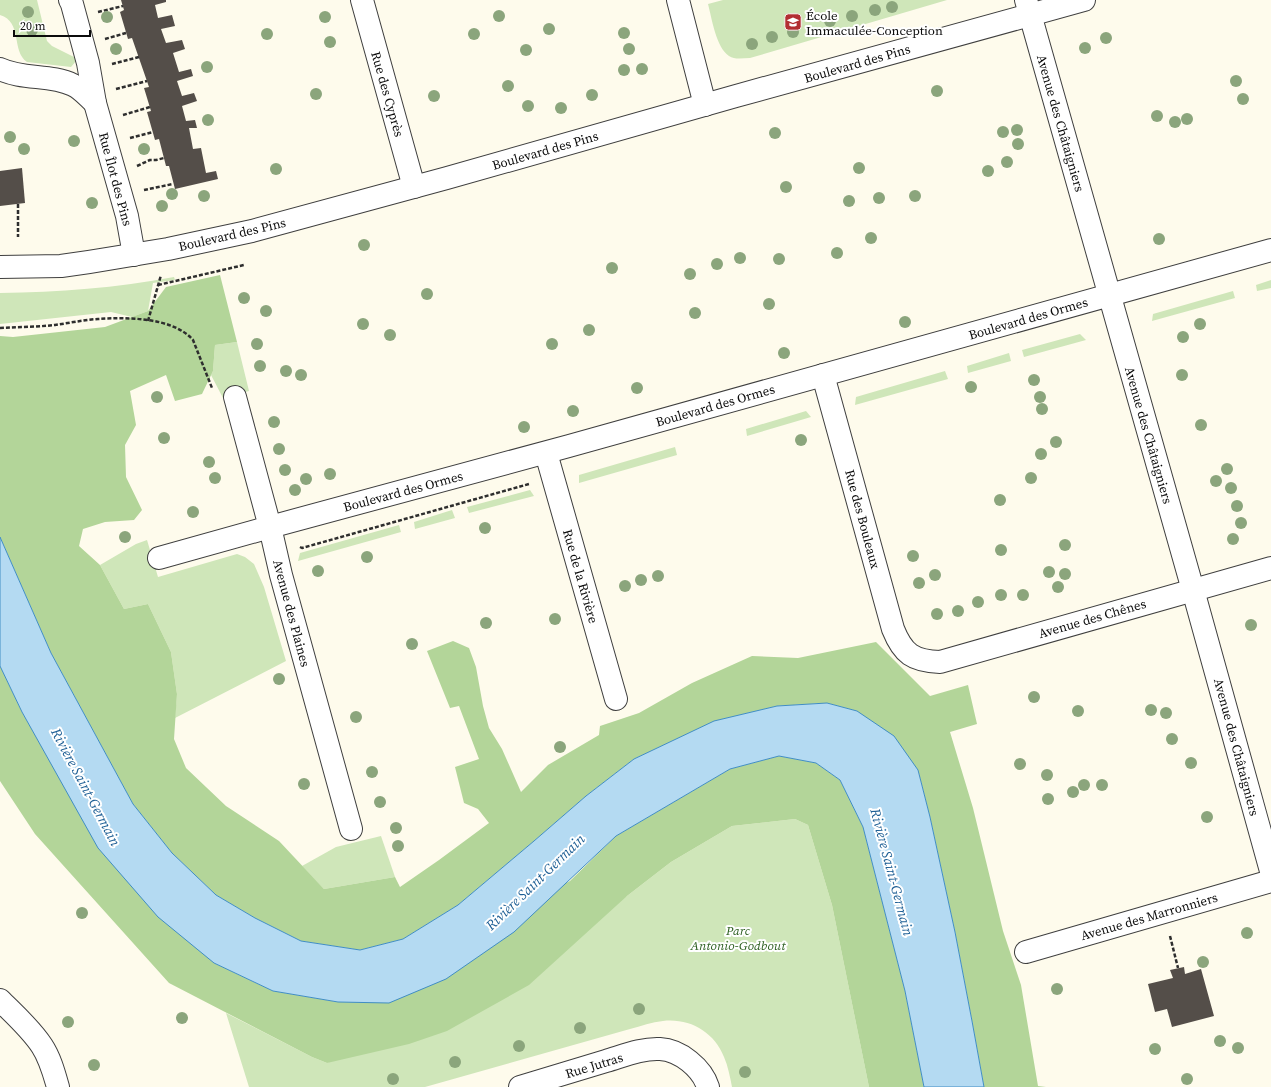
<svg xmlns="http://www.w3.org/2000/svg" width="1271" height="1087" font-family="'Source Serif 4',serif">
<rect width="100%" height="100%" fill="#fefbec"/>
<g fill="#cfe6b9">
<path d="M0 0H37L47 41 52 46 74 57 76 61 71 67 27 62C11 51 23 22 0 15Z"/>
<path d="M723 0H947L750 58C743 58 735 60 729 56 716 47 712 19 708 4Z"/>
<path d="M174 277 175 280 153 283 148 311 132 317 111 312 0 324V293C58 292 117 288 174 277Z"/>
<path d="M1271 280V288L1257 291 1256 285Z"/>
<path d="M1233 291 1235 298 1152 321 1153 314Z"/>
<path d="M1080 334 1086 340 1024 357 1022 350Z"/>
<path d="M237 342 249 391 223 398 211 375 213 371 215 345Z"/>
<path d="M1009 353 1011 361 968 373 967 366Z"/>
<path d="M945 371 948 379 855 405 856 397Z"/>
<path d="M806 411 811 417 747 436 746 429Z"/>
<path d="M675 447 677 455 579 483V475Z"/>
<path d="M530 490 534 496 469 513 467 507Z"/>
<path d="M452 510 455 518 415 529 414 522Z"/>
<path d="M399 525 401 532 298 561 300 553Z"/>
<path d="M147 540 158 577 237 554 245 557 254 564 264 587 286 661 175 718 177 694 171 652 148 604 124 609 100 565 136 544Z"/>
<path d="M795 819 808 825 832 905 869 1087H732C730 1077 728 1066 724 1057 714 1032 690 1018 663 1021 652 1022 641 1026 630 1029L425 1087H249L226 1013 312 1057 327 1063 627 896 671 862 732 826Z"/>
<path d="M381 836 395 877 324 889 302 866 336 847Z"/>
</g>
<g fill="#b3d599">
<path d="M220 275 237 342 215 345 213 371 202 394 175 401 166 375 130 391 136 425 125 445 126 477 142 510 134 520 105 522 83 529 79 546 100 565 124 609 148 604 171 652 177 694 174 739 186 768 226 806 279 841 324 889 395 877 400 887 439 860 489 823 478 809 464 803 455 767 479 759 459 706 450 708 427 651 453 641 469 648 476 667 483 706 489 728 502 749 521 792 548 765 599 735 600 726 639 713 692 683 752 656 798 658 876 642 930 696 968 685 977 724 950 732 973 808 1003 931 1021 985 1038 1086 1046 1087H984L972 1021 955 932 930 817 918 770 857 711 827 703 777 706 715 721 634 759 586 796 534 841 458 905 403 939 360 950 301 941 255 918 216 895 172 853 133 804 51 653 0 537V336L13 337 105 327 148 311 166 287Z"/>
<path d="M0 666 22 712 62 782 214 963 273 991 338 1002 570 881 616 836 730 769 779 756 816 763 840 780 863 827 905 991 924 1087H869L832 905 808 825 795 819 732 826 671 862 627 896 529 985 447 1031 409 1044 327 1063 312 1057 169 983 35 834 0 781Z"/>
</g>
<path fill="#b4daf2" stroke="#408dc4" d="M0 537 51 653 133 804 172 853 216 895 255 918 301 941 360 950 403 939 458 905 534 841 586 796 634 759 714 721 777 706 827 703 857 711 894 736 918 770 930 817 955 932 972 1021 984 1087H924L905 991 863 827 840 780 816 763 779 756 730 769 616 836 514 932 446 979 389 1003 338 1002 273 991 214 963 158 917 98 848 22 712 0 666Z"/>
<g fill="#544e49">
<path d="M121 0H166V2L155 5 158 18 172 15 175 26 161 29 166 43 182 40 185 49 173 53 179 72 191 69 193 76 177 81 182 96 194 93 197 101 182 106 186 121 195 120 197 128H189L193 149 201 148 206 173 216 171 218 179 175 189 169 166H166L159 139 155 140 147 112 151 111 144 88 149 87 132 38 128 39 120 12 124 10Z"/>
<path d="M22 168 25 203 0 206V171Z"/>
<path d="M1184 967 1185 974 1201 969 1214 1016 1172 1027 1167 1009 1155 1012 1148 984 1173 978 1170 970Z"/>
</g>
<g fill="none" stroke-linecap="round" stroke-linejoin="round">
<defs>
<g id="minor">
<path d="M70 0 72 4 88 63 95 103 127 216 134 255"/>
<path d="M362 0 414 187"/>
<path d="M678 0 705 105"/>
<path d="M1026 0 1193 590 1271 871"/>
<path d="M0 69C23 80 51 74 73 85 82 89 88 97 95 103"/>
<path d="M823 375 893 629C903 654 913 661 940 662L1271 568"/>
<path d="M235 397 270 527 281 575 351 829"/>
<path d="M546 453 616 699"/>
<path d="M159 558 270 527 569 446 1271 250"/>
<path d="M1026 952 1271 881"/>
<path d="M0 1000C14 1014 31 1029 42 1046 50 1058 54 1073 58 1087"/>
<path d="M520 1087C549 1078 577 1070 606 1061 623 1056 642 1048 660 1049 680 1050 702 1068 708 1087"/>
</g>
<path id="tertiary" d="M0 267 61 266 89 262 168 249 252 231 447 178 736 96 1084 0"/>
</defs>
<use href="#minor" stroke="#3f3f3f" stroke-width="24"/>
<use href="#tertiary" stroke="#3f3f3f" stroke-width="24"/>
<g stroke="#2e2e2e" stroke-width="2.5" stroke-dasharray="4 2" stroke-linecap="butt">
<path d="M98 12 123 6"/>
<path d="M105 39 126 33"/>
<path d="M112 64 139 57"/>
<path d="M116 89 147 81"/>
<path d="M123 115 150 107"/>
<path d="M130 138 153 132"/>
<path d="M137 166 150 160H156L164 158"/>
<path d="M144 190 173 184"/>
<path d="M18 204V237"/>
<path d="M158 285 244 265"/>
<path d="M148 321 161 275"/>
<path d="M0 328C18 327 37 327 55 325 69 323 83 320 98 319 126 317 173 317 193 340L212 388"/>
<path d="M300 547 302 548 529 484"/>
<path d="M1170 936 1178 968"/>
</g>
<use href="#minor" stroke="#fff" stroke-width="22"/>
<use href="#tertiary" stroke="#fff" stroke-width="22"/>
</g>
<g fill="#8ba57c">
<circle cx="892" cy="7" r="6"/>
<circle cx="875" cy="10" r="6"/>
<circle cx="28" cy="12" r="6"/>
<circle cx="499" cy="16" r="6"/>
<circle cx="852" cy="16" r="6"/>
<circle cx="107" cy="17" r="6"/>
<circle cx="325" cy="17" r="6"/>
<circle cx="830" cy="21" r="6"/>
<circle cx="549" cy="29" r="6"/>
<circle cx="32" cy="30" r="6"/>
<circle cx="793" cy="32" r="6"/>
<circle cx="624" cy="33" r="6"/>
<circle cx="267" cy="34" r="6"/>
<circle cx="474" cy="34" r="6"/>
<circle cx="772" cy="37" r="6"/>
<circle cx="1106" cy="38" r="6"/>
<circle cx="330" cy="42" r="6"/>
<circle cx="752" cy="44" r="6"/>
<circle cx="1085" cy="48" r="6"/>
<circle cx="116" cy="49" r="6"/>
<circle cx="629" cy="49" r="6"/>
<circle cx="526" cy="50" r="6"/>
<circle cx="207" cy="67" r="6"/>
<circle cx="642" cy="69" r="6"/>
<circle cx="624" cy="70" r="6"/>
<circle cx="1236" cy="81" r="6"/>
<circle cx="508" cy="86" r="6"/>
<circle cx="937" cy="91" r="6"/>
<circle cx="316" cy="94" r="6"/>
<circle cx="592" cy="95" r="6"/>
<circle cx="434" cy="96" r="6"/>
<circle cx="1243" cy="99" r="6"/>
<circle cx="528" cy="106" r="6"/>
<circle cx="561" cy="108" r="6"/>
<circle cx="1157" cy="116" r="6"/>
<circle cx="1187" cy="119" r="6"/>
<circle cx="208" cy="120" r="6"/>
<circle cx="1175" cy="122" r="6"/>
<circle cx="1017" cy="130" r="6"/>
<circle cx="1003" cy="132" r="6"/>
<circle cx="775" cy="133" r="6"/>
<circle cx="10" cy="137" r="6"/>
<circle cx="74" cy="141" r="6"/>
<circle cx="1018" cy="144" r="6"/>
<circle cx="24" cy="149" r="6"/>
<circle cx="144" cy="149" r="6"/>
<circle cx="1007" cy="162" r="6"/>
<circle cx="859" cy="168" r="6"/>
<circle cx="276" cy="169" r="6"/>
<circle cx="988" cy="171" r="6"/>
<circle cx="786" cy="187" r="6"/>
<circle cx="172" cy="194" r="6"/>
<circle cx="204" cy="196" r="6"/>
<circle cx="915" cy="196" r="6"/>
<circle cx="879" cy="198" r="6"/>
<circle cx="849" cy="201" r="6"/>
<circle cx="92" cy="203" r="6"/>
<circle cx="162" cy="206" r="6"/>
<circle cx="871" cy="238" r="6"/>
<circle cx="1159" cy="239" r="6"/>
<circle cx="364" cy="245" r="6"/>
<circle cx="837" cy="253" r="6"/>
<circle cx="740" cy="258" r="6"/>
<circle cx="779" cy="259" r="6"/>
<circle cx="717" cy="264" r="6"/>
<circle cx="612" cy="268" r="6"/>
<circle cx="690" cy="274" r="6"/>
<circle cx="427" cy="294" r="6"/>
<circle cx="244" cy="298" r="6"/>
<circle cx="769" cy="304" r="6"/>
<circle cx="266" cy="311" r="6"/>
<circle cx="695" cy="313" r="6"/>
<circle cx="905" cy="322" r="6"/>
<circle cx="363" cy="324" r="6"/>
<circle cx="1200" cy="324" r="6"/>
<circle cx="589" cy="330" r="6"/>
<circle cx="390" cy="335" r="6"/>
<circle cx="1183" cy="337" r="6"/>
<circle cx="257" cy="344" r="6"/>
<circle cx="552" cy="344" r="6"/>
<circle cx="784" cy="353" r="6"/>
<circle cx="260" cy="366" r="6"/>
<circle cx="286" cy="371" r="6"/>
<circle cx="301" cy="375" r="6"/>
<circle cx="1182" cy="375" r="6"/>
<circle cx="1034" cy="380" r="6"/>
<circle cx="971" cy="387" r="6"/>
<circle cx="637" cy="388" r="6"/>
<circle cx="157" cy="397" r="6"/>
<circle cx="1040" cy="397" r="6"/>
<circle cx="1042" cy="409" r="6"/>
<circle cx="573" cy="411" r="6"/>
<circle cx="274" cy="422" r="6"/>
<circle cx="1201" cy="425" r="6"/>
<circle cx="524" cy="427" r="6"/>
<circle cx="164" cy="438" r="6"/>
<circle cx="801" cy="440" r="6"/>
<circle cx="1056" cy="442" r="6"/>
<circle cx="279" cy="449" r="6"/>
<circle cx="1041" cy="454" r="6"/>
<circle cx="209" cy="462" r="6"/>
<circle cx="1227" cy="469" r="6"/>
<circle cx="285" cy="470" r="6"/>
<circle cx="330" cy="474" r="6"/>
<circle cx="215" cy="478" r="6"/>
<circle cx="1031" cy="478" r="6"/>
<circle cx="306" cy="479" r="6"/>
<circle cx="1216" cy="481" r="6"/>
<circle cx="1231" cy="488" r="6"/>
<circle cx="295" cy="490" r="6"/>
<circle cx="1000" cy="500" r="6"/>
<circle cx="1237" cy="506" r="6"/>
<circle cx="193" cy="512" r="6"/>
<circle cx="1241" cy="523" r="6"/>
<circle cx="485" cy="528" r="6"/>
<circle cx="125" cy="537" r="6"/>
<circle cx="1233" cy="539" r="6"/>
<circle cx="1065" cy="545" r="6"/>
<circle cx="1001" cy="550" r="6"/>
<circle cx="913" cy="556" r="6"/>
<circle cx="367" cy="557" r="6"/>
<circle cx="318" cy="571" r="6"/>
<circle cx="1049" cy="572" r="6"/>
<circle cx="1065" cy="574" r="6"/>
<circle cx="935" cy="575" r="6"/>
<circle cx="658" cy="576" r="6"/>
<circle cx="641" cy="580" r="6"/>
<circle cx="919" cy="583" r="6"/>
<circle cx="625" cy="586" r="6"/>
<circle cx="1058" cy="587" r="6"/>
<circle cx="1001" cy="595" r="6"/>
<circle cx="1023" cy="595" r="6"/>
<circle cx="978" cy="602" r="6"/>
<circle cx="958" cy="611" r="6"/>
<circle cx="937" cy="614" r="6"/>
<circle cx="555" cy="619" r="6"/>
<circle cx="486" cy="623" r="6"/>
<circle cx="1251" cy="625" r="6"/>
<circle cx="412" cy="644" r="6"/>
<circle cx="279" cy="679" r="6"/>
<circle cx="1034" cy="697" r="6"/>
<circle cx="1151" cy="710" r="6"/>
<circle cx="1078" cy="711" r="6"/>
<circle cx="1166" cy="713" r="6"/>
<circle cx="356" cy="717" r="6"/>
<circle cx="1172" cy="739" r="6"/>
<circle cx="560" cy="747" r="6"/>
<circle cx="1191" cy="763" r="6"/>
<circle cx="1020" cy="764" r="6"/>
<circle cx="372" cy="772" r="6"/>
<circle cx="1047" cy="775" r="6"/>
<circle cx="304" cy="784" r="6"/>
<circle cx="1084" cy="785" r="6"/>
<circle cx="1102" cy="785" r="6"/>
<circle cx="1073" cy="792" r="6"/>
<circle cx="1048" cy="799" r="6"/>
<circle cx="380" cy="802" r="6"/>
<circle cx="1207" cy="817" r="6"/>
<circle cx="396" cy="828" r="6"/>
<circle cx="398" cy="846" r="6"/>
<circle cx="82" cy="913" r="6"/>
<circle cx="1247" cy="933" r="6"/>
<circle cx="1203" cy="962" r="6"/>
<circle cx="1057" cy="989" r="6"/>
<circle cx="639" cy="1009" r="6"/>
<circle cx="182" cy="1018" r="6"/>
<circle cx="68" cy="1022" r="6"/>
<circle cx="580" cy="1028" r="6"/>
<circle cx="1220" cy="1041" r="6"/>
<circle cx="519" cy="1046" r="6"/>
<circle cx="1238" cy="1048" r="6"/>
<circle cx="1155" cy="1049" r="6"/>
<circle cx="455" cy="1062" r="6"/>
<circle cx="94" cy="1065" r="6"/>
<circle cx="745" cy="1072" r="6"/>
<circle cx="393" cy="1079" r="6"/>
<circle cx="1187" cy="1079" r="6"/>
</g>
<defs>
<symbol id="school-square" viewBox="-11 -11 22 22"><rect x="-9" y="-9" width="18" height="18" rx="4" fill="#b22e32" stroke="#fff"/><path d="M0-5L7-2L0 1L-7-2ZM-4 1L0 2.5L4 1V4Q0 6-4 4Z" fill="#fff"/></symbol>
</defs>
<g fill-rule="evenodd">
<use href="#school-square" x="783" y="12" width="20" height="20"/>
</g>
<g text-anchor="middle" stroke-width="4" stroke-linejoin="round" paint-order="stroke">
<g font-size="13" fill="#0c0c0c" stroke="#fff" text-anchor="start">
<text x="806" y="20">École<tspan x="806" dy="15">Immaculée-Conception</tspan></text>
</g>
<g font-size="13" fill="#0c0c0c" stroke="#fff">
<text transform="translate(857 63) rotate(-16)" y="5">Boulevard des Pins</text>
<text transform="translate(388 94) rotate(74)" y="5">Rue des Cyprès</text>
<text transform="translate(1061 123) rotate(74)" y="5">Avenue des Châtaigniers</text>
<text transform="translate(545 150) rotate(-16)" y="5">Boulevard des Pins</text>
<text transform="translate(116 179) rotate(75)" y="5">Rue Îlot des Pins</text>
<text transform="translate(232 234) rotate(-13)" y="5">Boulevard des Pins</text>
<text transform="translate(1028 318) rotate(-16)" y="5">Boulevard des Ormes</text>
<text transform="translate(715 405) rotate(-16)" y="5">Boulevard des Ormes</text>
<text transform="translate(1149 435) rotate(74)" y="5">Avenue des Châtaigniers</text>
<text transform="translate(403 491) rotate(-15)" y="5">Boulevard des Ormes</text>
<text transform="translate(863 519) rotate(75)" y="5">Rue des Bouleaux</text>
<text transform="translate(581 576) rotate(74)" y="5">Rue de la Rivière</text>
<text transform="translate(292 613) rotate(75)" y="5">Avenue des Plaines</text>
<text transform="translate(1092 618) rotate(-16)" y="5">Avenue des Chênes</text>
<text transform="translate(1237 747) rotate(75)" y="5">Avenue des Châtaigniers</text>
<text transform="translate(1149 916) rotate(-16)" y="5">Avenue des Marronniers</text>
<text transform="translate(594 1065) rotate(-17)" y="5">Rue Jutras</text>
</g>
<g font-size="13" font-style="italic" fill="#2d5f21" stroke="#fff">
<text x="738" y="935">Parc<tspan x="738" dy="15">Antonio-Godbout</tspan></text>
</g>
<g font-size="14" font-style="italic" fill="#1e5f95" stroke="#fff">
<text transform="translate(86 787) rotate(62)" y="5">Rivière Saint-Germain</text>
<text transform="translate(892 872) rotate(75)" y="5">Rivière Saint-Germain</text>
<text transform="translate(535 882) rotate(-44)" y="5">Rivière Saint-Germain</text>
</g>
</g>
<path d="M14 30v6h76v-6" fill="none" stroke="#0c0c0c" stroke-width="2"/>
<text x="20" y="30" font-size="12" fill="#0c0c0c" stroke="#ffffff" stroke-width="3" paint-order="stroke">20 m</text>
</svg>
